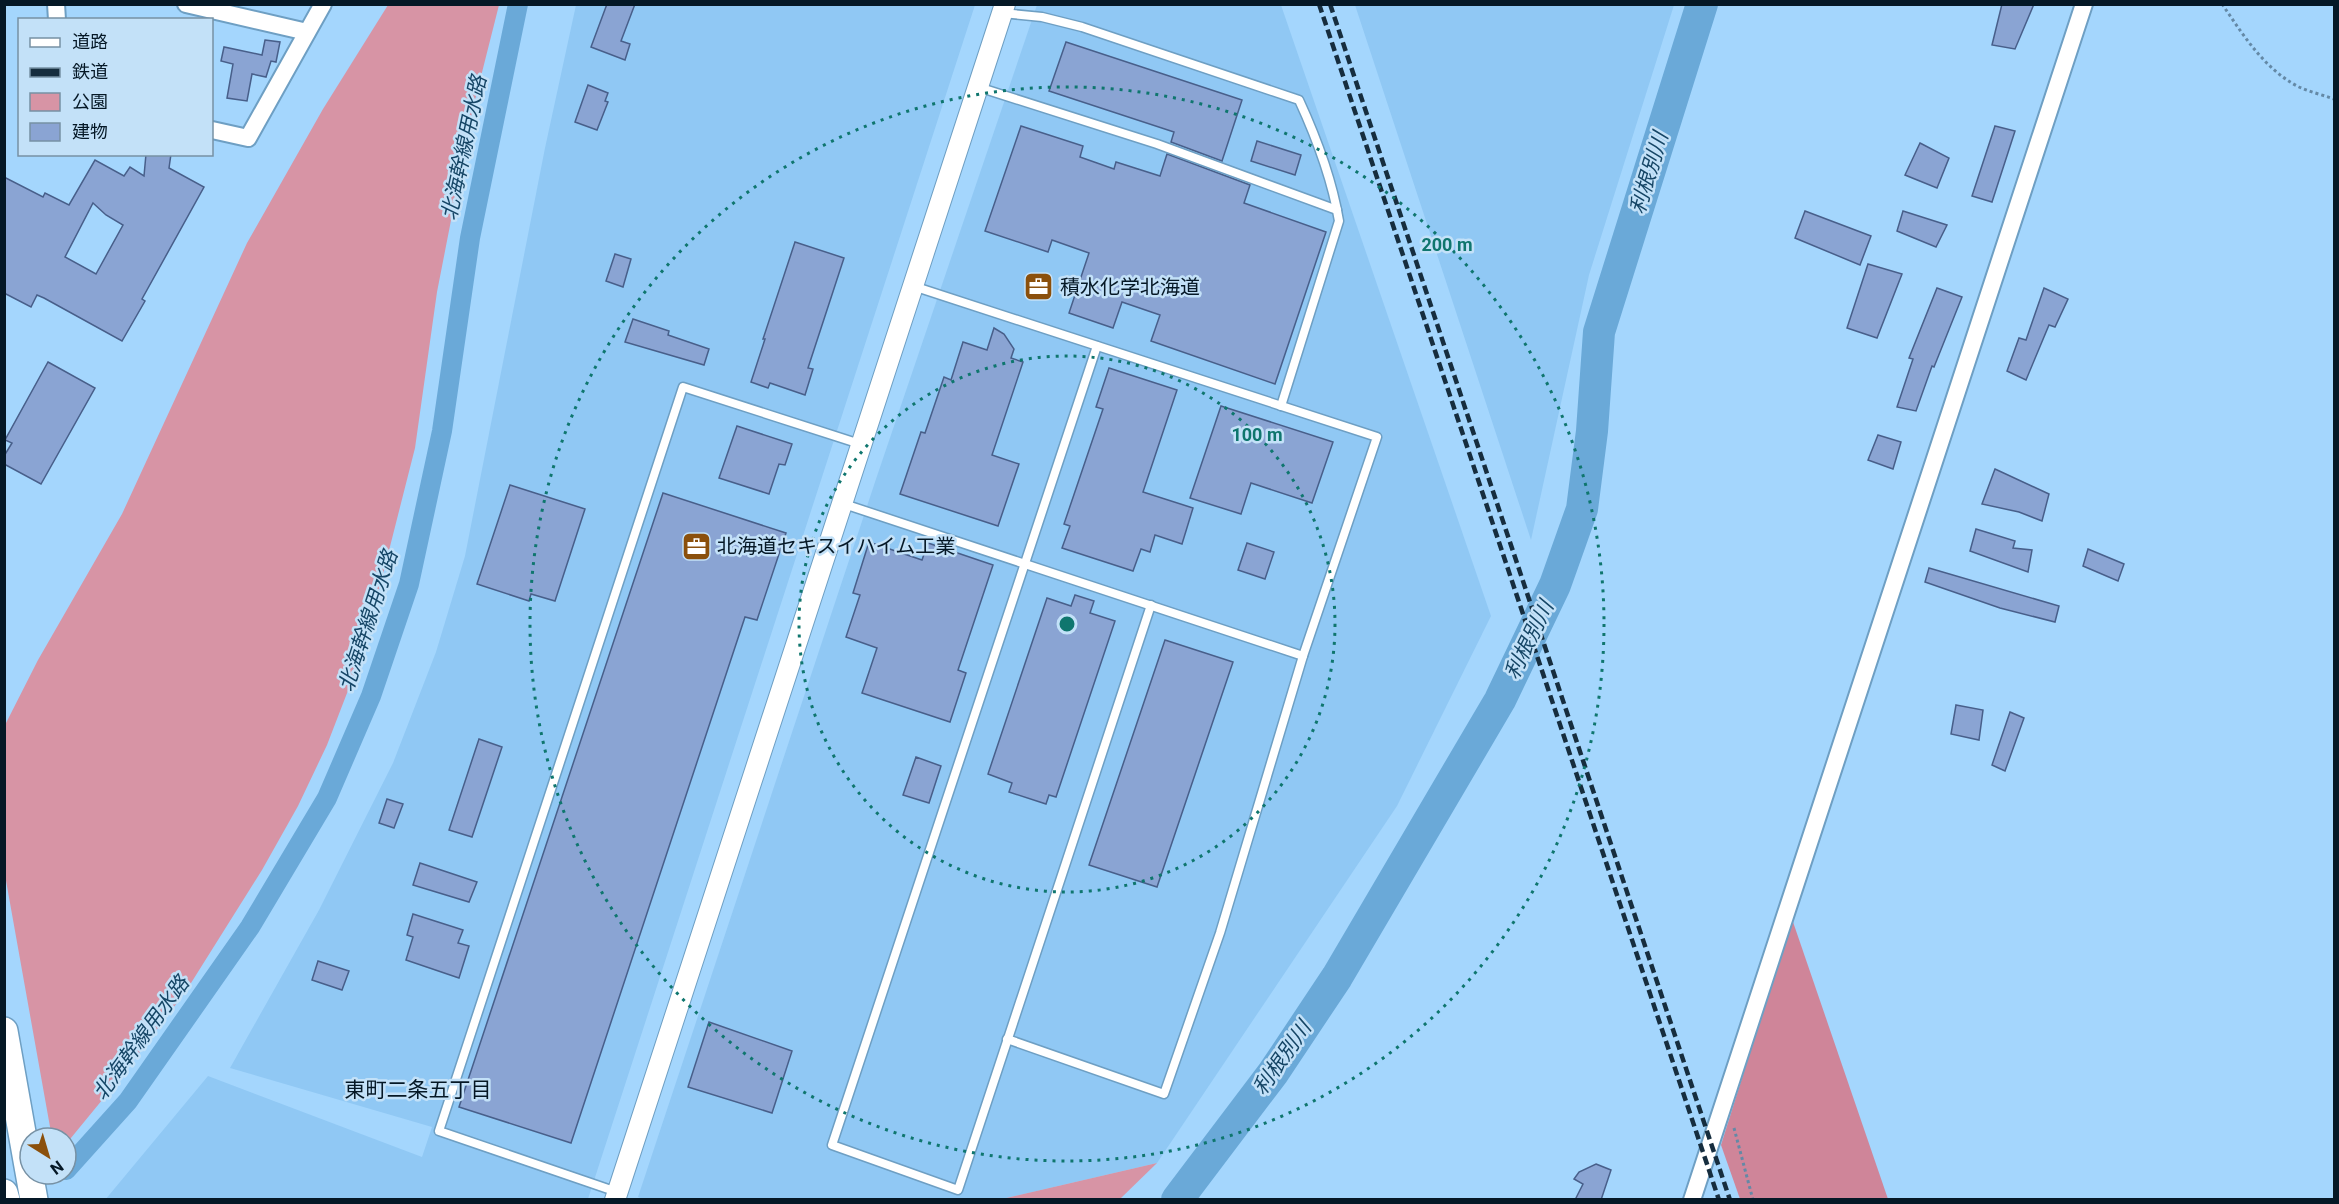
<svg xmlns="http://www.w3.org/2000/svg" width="2339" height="1204" font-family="Roboto,'Noto Sans JP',sans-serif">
<rect width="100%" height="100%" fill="#a4d6fd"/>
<g fill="#90c8f4">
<path d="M576 5H975L588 1199 105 1200 208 1076 422 1157 432 1127 230 1068 319 910 393 763 436 652 465 556 545 148Z"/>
<path d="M1037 5H1281L1491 616 1397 806 1157 1163 1002 1199 646 1200 638 1197 876 479Z"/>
<path d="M1355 5H1674L1589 275 1531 540Z"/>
</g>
<g fill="#d794a5">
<path d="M388 5H499L473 108 437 292 415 448 364 649 327 745 298 806 262 870 186 991 121 1077 66 1144V1138H52L5 875V725L38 660 122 514 247 243 323 109Z"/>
<path d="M1157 1163 1120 1199H1002Z"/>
</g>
<path fill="#cf8599" d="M1792 919 1888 1199H1740L1721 1145Z"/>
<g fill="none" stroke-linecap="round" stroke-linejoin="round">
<path stroke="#6aa9d8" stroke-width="20" d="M66 1170 128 1101 250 927 327 798 371 696 409 584 442 431 470 238 518 4"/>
<path stroke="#6aa9d8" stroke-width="32" d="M1177 1200 1273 1073 1337 977 1500 700 1555 585 1582 509 1592 431 1599 332 1702 4"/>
</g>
<g fill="#8aa4d3" stroke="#485f8a" stroke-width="1.5" fill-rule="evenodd">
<path d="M607 4H635L621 41 630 44 625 60 591 47Z"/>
<path d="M2002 4H2034L2015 49 1992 45Z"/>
<path d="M265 40 280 42 276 62 271 61 266 77 252 74 247 101 227 98 233 64 221 61 224 47 262 55Z"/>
<path d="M1066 42 1242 100 1222 161 1171 142 1174 132 1049 91Z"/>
<path d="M588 85 608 93 605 101 608 102 597 130 575 122Z"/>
<path d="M1021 126 1083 146 1080 157 1114 169 1116 162 1160 176 1167 154 1250 185 1244 203 1326 232 1275 384 1151 341 1160 315 1122 302 1113 328 1069 313 1089 253 1052 240 1048 252 985 231Z"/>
<path d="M1995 126 2015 131 1992 202 1972 196Z"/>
<path d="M1257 141 1301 155 1295 175 1251 161Z"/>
<path d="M1920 143 1949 158 1937 188 1905 175Z"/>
<path d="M146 154H171L169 168 204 187 142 299 145 301 122 341 44 298 37 295 31 307 4 293V177L43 197 45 193 69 205 95 160 124 176 130 167 144 176ZM93 203 106 215 123 225 96 274 65 257Z"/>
<path d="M1805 211 1871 236 1860 265 1795 238Z"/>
<path d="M1903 211 1947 225 1936 247 1897 231Z"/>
<path d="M795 242 844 258 808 368 813 369 805 395 770 383 768 388 751 382 765 339H763Z"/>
<path d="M615 254 631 259 623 287 606 281Z"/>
<path d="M1868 264 1902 274 1877 338 1847 328Z"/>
<path d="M1937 288 1962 297 1934 367 1932 366 1916 411 1897 407 1913 359 1909 358Z"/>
<path d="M2044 288 2068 299 2055 327 2049 325 2026 380 2007 371 2019 338 2026 340Z"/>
<path d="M633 319 669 331 668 335 709 349 704 365 625 342Z"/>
<path d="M994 328 1004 334 1014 349 1011 358 1023 362 992 455 1019 464 998 526 900 494 921 432 925 433 944 377 951 380 963 342 987 350Z"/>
<path d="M48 362 95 388 41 484 4 464V456L12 443 5 440Z"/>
<path d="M1109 368 1177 390 1143 492 1193 508 1182 544 1155 535 1150 552 1141 549 1133 571 1062 548 1070 526 1064 524 1103 409 1096 407Z"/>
<path d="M1221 406 1333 442 1312 503 1251 483 1241 514 1190 498Z"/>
<path d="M737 426 792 444 785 465 779 464 769 494 719 478Z"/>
<path d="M1878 435 1901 442 1893 469 1868 460Z"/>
<path d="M1995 469 2049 494 2042 521 2019 512 1982 504Z"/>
<path d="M510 485 585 509 555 601 531 594 529 601 477 584Z"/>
<path d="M663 493 786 533 757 620 745 617 571 1143 459 1107Z"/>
<path d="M1976 529 2015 541 2013 548 2032 550 2028 572 1970 551Z"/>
<path d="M869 542 922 560 928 543 993 565 958 670 966 673 950 722 862 693 877 648 846 637 860 595 853 593Z"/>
<path d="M1247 543 1274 552 1265 579 1238 570Z"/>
<path d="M2088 549 2124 564 2118 581 2083 566Z"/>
<path d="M1929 568 2059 606 2055 622 2000 608 1925 582Z"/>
<path d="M1075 595 1094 601 1090 613 1115 621 1056 797 1049 795 1046 804 1009 792 1012 783 988 774 1047 598 1071 606Z"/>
<path d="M1165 640 1233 662 1157 887 1089 865Z"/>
<path d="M1956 705 1983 710 1979 740 1951 734Z"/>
<path d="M2010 712 2024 718 2005 771 1992 765Z"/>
<path d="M479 739 502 747 472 837 449 830Z"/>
<path d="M916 757 941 766 929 803 903 795Z"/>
<path d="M387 799 403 804 394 828 379 823Z"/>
<path d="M420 863 477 882 469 902 413 885Z"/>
<path d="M413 914 463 930 458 943 469 946 459 978 406 960 413 937 407 935Z"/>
<path d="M318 961 349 971 342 990 312 980Z"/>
<path d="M709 1022 792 1051 772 1113 688 1087Z"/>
<path d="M1596 1164 1611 1170 1601 1200H1575L1583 1184 1574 1179 1579 1172Z"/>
</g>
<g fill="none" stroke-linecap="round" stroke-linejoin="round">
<defs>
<g id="service">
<path d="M1002 13 1042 17 1082 27 1299 100C1317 139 1332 179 1339 221L1281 406"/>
<path d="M978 87 1157 144 1337 210"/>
<path d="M1097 346 832 1145 958 1190 1151 605"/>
<path d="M841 503 1303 656 1377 437 913 286"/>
<path d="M1007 1039 1164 1094 1220 933 1303 656"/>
<path d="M617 1192 439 1131 683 387 860 444"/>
</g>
<g id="minor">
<path d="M56 4 57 20"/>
<path d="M186 4 307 32"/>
<path d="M212 130 248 138 323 4"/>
<path d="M1692 1200 2084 4"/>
</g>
<path id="tertiary" d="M615 1200 1005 4"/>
<g id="trunk">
<path d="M4 1031 34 1200"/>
<path d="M4 1193 6 1200"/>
</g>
</defs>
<use href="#service" stroke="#6e9fc3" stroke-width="11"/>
<use href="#minor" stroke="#6e9fc3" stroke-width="20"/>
<use href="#tertiary" stroke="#6e9fc3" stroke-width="22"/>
<use href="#trunk" stroke="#6e9fc3" stroke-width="30"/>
<g stroke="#6489a6" stroke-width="3" stroke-dasharray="3 3" stroke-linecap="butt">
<path d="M2222 4C2244 36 2264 69 2299 87 2310 92 2323 95 2334 99"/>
<path d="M1734 1128 1753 1200"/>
</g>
<use href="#service" stroke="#fff" stroke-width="8"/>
<use href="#minor" stroke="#fff" stroke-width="16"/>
<use href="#tertiary" stroke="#fff" stroke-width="20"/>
<use href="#trunk" stroke="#fff" stroke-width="27"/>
<g stroke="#162d3e" stroke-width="4.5" stroke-dasharray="9 4.5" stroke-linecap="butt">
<path d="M1319 4 1719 1200"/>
<path d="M1330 4 1730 1200"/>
</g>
</g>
<g fill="none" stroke="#0f766e" stroke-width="3" stroke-dasharray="3 6">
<circle cx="1067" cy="624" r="268"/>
<circle cx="1067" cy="624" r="537"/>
</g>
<defs>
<symbol id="office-square" viewBox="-11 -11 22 22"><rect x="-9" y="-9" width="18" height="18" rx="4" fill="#8b500c" stroke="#c3e1f8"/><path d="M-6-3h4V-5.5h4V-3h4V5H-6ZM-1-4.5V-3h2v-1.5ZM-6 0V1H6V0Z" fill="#fff"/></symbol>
</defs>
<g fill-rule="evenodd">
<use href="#office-square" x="1022" y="270" width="33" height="33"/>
<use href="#office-square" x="680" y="530" width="33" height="33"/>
</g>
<g text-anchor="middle" stroke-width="5" stroke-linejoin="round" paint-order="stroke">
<g font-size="20" fill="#051826" stroke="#c3e1f8" text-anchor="start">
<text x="1060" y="294">積水化学北海道</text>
<text x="717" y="553">北海道セキスイハイム工業</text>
</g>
<g font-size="21" font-style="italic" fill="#164666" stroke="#c3e1f8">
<text transform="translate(464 148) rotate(-78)" y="7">北海幹線用水路</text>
<text transform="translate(1649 173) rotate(-73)" y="7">利根別川</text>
<text transform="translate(368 621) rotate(-72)" y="7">北海幹線用水路</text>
<text transform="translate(1529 640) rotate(-64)" y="7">利根別川</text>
<text transform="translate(141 1038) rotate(-54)" y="7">北海幹線用水路</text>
<text transform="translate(1282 1058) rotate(-55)" y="7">利根別川</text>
</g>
<g font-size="21" fill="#051826" stroke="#c3e1f8">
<text x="418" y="1097">東町二条五丁目</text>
</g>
</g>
<circle cx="1067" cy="624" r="9" fill="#0f766e" stroke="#c3e1f8" stroke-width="3"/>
<g font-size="18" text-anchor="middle" font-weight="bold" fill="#0f766e" stroke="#c3e1f8" stroke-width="5" stroke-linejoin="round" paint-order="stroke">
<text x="1447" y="251">200 m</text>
<text x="1257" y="441">100 m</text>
</g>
<rect width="2339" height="1204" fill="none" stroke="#051826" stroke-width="12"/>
<rect x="18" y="18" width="195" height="138" fill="#c3e1f8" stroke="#7791a4" stroke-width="1.5"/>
<rect x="30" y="38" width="30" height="9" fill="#ffffff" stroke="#7791a4" stroke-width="1.5"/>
<text x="72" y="48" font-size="18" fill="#051826">道路</text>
<rect x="30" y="68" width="30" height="9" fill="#162d3e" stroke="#7791a4" stroke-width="1.5"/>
<text x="72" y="78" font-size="18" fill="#051826">鉄道</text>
<rect x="30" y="93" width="30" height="18" fill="#d794a5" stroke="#7791a4" stroke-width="1.5"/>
<text x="72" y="108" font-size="18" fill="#051826">公園</text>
<rect x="30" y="123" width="30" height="18" fill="#8aa4d3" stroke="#7791a4" stroke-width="1.5"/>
<text x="72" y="138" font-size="18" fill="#051826">建物</text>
<g transform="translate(48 1156) rotate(143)"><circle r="28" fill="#c3e1f8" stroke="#7791a4" stroke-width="1.5"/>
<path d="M0-4.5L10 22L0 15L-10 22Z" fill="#8b500c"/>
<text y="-9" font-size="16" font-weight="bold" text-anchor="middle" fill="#051826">N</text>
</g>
</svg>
